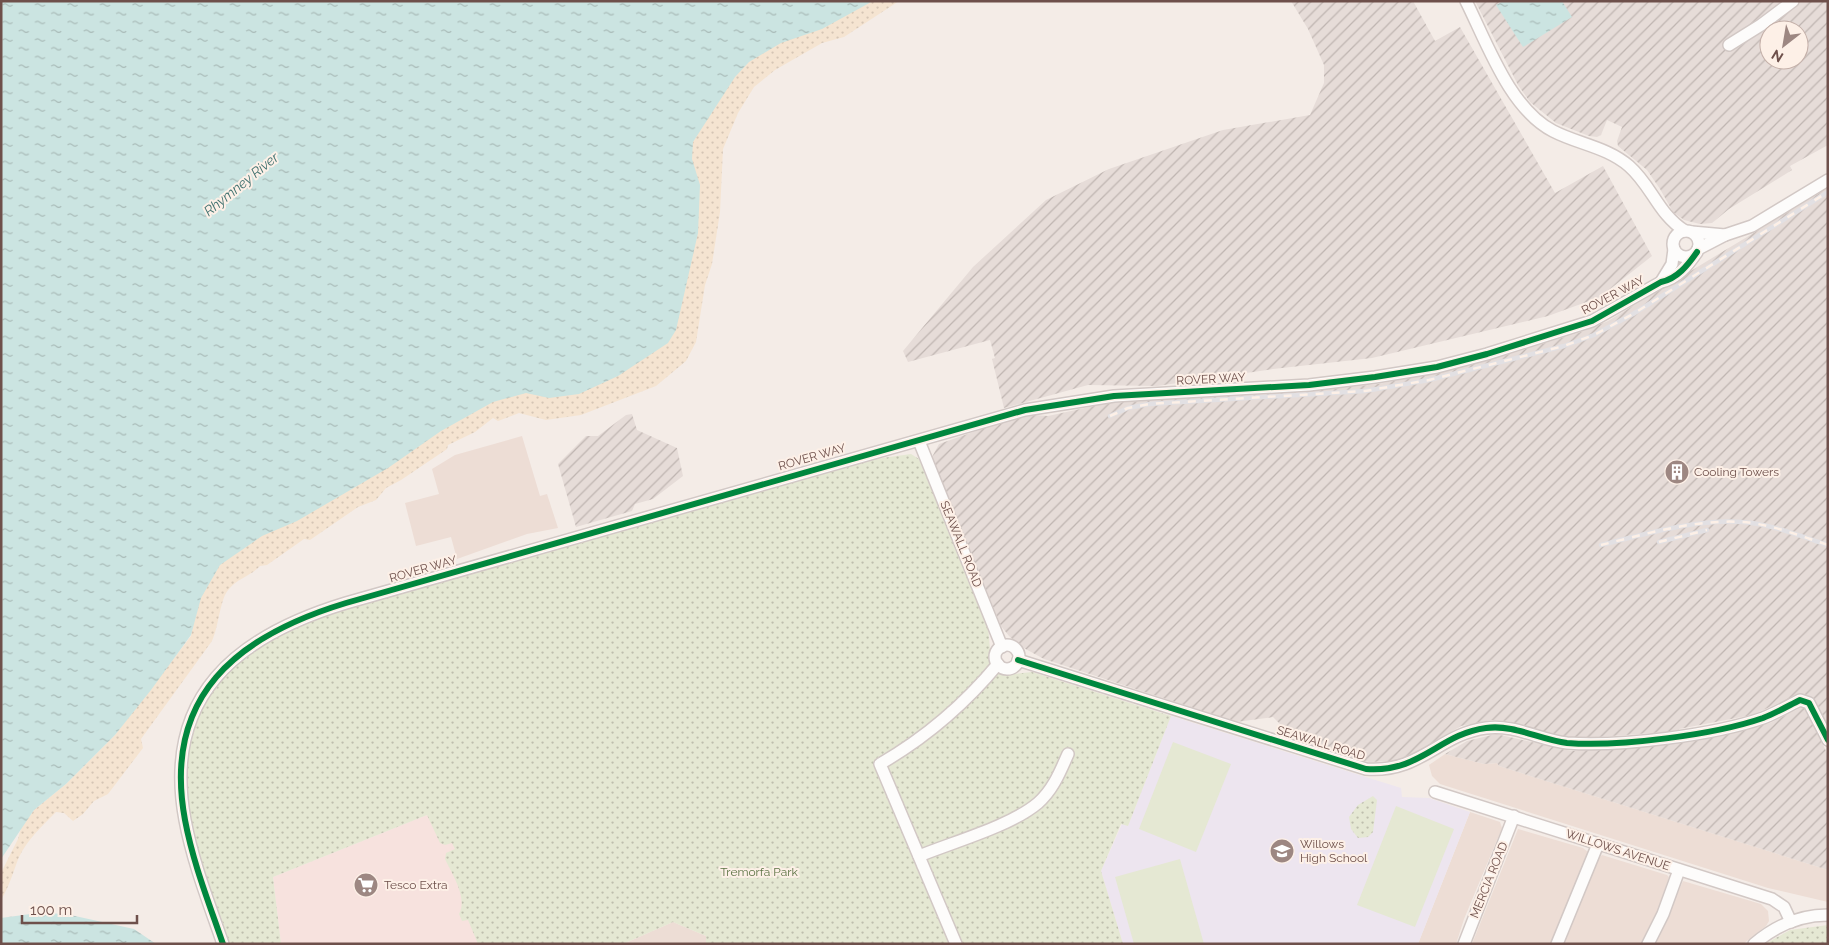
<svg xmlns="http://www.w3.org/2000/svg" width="1829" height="945" font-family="Raleway,sans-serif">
<defs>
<pattern id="industrial-furrows" width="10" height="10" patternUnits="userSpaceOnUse" patternTransform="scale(1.25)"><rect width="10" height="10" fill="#e6dcd8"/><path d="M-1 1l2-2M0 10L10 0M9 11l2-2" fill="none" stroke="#bfb5b1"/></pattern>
<pattern id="grass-dots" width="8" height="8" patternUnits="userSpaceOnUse" patternTransform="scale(1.25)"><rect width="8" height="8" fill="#e5e8d3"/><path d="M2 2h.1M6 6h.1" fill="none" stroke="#bebead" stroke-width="1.8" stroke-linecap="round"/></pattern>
<pattern id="sand-dots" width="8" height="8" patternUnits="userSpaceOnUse" patternTransform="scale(1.25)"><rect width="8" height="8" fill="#f5e4d1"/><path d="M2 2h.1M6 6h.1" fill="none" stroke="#d5c5b5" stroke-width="1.8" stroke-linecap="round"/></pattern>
<pattern id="water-ripples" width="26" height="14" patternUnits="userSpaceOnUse" patternTransform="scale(1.25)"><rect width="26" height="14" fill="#cbe4e1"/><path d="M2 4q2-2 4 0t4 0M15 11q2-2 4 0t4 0" fill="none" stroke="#a9bbb8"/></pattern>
</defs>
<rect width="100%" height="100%" fill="#f4ece7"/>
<g fill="#edddd5">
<path d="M522 436 540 496 547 494 558 528 527 534 457 559 451 537 416 546 405 503 439 494 432 469 455 455Z"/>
<path d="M1445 754 1484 764 1497 763 1499 766 1828 870V902L1768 888 1440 784 1432 776 1429 765Z"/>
<path d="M1470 812 1500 822 1502 828 1464 919 1456 944H1418Z"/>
<path d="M1518 829 1583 848 1588 852 1589 856 1550 944H1472Z"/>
<path d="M1602 855 1667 875 1669 877 1658 910 1643 944H1562L1598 859Z"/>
<path d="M1683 881 1761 904 1768 911 1769 921 1766 926 1743 944H1655Z"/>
<path d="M673 922 706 936V944H623Z"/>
</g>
<path fill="#f7e2de" d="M427 815 454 841 490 944H281L273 877Z"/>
<g fill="url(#industrial-furrows)" fill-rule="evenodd">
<path d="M1291 1H1413L1435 41 1460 27 1555 193 1603 166 1652 256 1600 297 1548 316 1372 358 1273 369 1157 386 1088 385 1004 408 992 359 995 358 990 340 908 362 903 351 973 267 1046 200 1109 169 1223 130 1310 115 1324 83V65L1308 29Z"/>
<path d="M1475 1H1828V145L1790 166 1792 170 1729 209 1712 223 1700 224 1684 220 1673 212 1660 189 1647 170 1618 146 1617 141 1622 127 1607 120 1601 135 1597 137 1589 136 1556 123 1530 102 1518 85ZM1769 30H1799V60H1769Z"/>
<path d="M1828 188V730L1813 701 1809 696 1799 694 1752 715 1679 729V731L1571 739 1508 721 1491 720 1461 726 1414 754 1393 761 1369 762 1350 757 1300 739 1285 729 1273 717 1236 722 1044 659 1020 646 1009 636 1001 626 932 457 939 444 999 423 1034 415 1048 416 1108 403 1303 392 1378 384 1450 370 1513 353 1584 331 1608 321Z"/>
<path d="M632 414 637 430 677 448 683 476 653 499 635 504 632 511 576 527 558 464 586 436H598L626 415Z"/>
<path d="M1800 708H1805L1828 755V870L1499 766 1497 763 1484 764 1445 754 1467 741 1496 734 1571 751 1695 740 1770 723Z"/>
</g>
<path fill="#ede5ef" d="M1171 716 1401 788 1402 797 1429 798 1470 812 1418 944H1123L1101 871 1122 824 1128 826Z"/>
<g fill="url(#grass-dots)">
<path d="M911 454 919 459 988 626 991 661 996 670 1005 675 1032 672 1171 716 1128 826 1121 824 1101 871 1123 944H706V936L673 922 623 944H478L468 920 462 921 459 914C468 898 452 874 445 859L446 853 455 849 452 843 445 845 440 843 427 815 273 877 281 944H227C185 819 141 699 292 628 309 620 328 614 345 608L854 462Z"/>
<path d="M1373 796 1377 800 1373 832 1368 837 1358 838 1351 829 1349 817 1358 805Z"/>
<path d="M1828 925V944H1765L1790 930Z"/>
</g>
<path fill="url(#sand-dots)" d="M831 1H899L844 37 822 43 775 70 754 87 738 113 723 149 720 212 712 264 705 285 696 342 686 361 656 386 581 415 546 420 519 413 498 421 493 418 475 432 448 445 447 449 401 480 386 488 376 500 358 507 310 540 304 539 267 565 260 566C251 576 238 578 229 589 220 598 219 626 212 641L141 739 143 748 108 794 94 801 83 814 73 821 64 813 56 812C42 826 28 839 19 857 13 872 10 885 1 900V873L18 839 21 828 34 810 66 784 115 735 191 636 195 577 694 101Z"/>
<g fill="#e5e8d3">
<path d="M1173 742 1231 764 1196 852 1139 829Z"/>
<path d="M1396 806 1454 829 1415 927 1357 905Z"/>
<path d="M1180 859 1204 944H1134L1115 877Z"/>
</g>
<g fill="url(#water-ripples)">
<path d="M1 1H873L822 29 781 43 749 62 735 77 693 142 692 159 700 185 698 233 676 330 668 343 618 376 579 394 549 398 526 393 493 402 441 431 388 468 297 521 262 536 220 565 201 598 191 635 151 690 115 735 66 784 34 810 1 859Z"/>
<path d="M1503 1H1562L1572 17 1523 47 1496 5Z"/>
<path d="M45 912 75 916 134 929 156 944H1V918Z"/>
</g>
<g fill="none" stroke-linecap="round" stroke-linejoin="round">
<defs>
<g id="minor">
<path d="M1466 1C1487 43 1510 109 1553 131 1578 144 1607 147 1629 166 1652 186 1658 214 1685 231"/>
<path d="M1729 45 1761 25 1793 1"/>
<circle cx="1686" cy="244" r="13"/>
<path d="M1692 232 1725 235"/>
<path d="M1698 249 1725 235 1752 226 1828 180"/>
<path d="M1661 282 1672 264 1674 249"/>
<path d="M919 441 1002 647"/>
<circle cx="1007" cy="657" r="12"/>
<path d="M1018 660 1366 769C1421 773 1439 734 1486 728 1514 724 1540 740 1567 743 1619 747 1714 735 1763 718 1776 713 1788 706 1800 700L1809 703 1828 740"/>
<path d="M1435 792 1772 899 1784 907 1791 922"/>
<path d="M919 856C953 842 1011 826 1038 803 1053 790 1060 772 1068 754"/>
<path d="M223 944C209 903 193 863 185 820 162 696 237 636 346 603L1025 410 1114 396 1309 385 1375 377 1437 367 1487 354 1592 321 1661 282C1677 279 1688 265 1697 252"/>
<path d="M956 944 880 764C925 738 964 705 998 664"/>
<path d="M1464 944 1514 816"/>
<path d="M1557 944 1598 844"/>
<path d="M1648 944 1663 914 1679 870"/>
<path d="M1754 944C1775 926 1800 915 1828 915"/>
</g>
</defs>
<use href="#minor" stroke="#d2c8c5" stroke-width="14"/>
<use href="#minor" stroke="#fdfcfb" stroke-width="11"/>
<defs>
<g id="rail">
<path d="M1110 416 1128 408 1149 404 1365 391 1429 380 1564 346 1594 335 1633 314 1828 192"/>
<path d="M1659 542 1707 530"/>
<path d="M1601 545C1646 534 1695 519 1742 522 1771 524 1800 536 1828 545"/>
</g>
</defs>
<use href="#rail" stroke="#e2e0e3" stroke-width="4.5"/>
<use href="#rail" stroke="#fdf0e7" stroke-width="2.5" stroke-dasharray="8" stroke-linecap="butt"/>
<defs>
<g id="cycleway">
<path d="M1018 660 1366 769C1421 773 1439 734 1486 728 1514 724 1540 740 1567 743 1619 747 1714 735 1763 718 1776 713 1788 706 1800 700L1809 703 1828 740"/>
<path d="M223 944C209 903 193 863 185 820 162 696 237 636 346 603L1025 410 1114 396 1309 385 1375 377 1437 367 1487 354 1592 321 1661 282C1677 279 1688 265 1697 252"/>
</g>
</defs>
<use href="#cycleway" stroke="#fdf0e7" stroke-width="9"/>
<use href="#cycleway" stroke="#00873e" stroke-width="6"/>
</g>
<defs>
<symbol id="building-disc" viewBox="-11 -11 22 22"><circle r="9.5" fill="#9d8782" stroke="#fdf0e7"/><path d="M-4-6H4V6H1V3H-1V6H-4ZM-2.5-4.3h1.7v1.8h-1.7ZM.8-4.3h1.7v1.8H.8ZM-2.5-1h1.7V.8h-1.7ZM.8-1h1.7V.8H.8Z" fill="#fff"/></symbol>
<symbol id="school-disc" viewBox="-11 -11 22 22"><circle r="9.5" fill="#9d8782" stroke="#fdf0e7"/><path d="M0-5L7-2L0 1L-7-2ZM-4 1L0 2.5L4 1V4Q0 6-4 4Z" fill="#fff"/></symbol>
<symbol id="supermarket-disc" viewBox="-11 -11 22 22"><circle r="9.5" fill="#9d8782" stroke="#fdf0e7"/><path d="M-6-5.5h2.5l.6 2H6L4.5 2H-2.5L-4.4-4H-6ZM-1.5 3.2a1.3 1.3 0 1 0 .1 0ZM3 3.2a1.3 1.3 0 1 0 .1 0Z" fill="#fff"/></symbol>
</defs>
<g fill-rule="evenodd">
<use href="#building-disc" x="1663" y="458" width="28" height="28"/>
<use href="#school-disc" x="1268" y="837" width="28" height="28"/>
<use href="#supermarket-disc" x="352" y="871" width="28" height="28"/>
</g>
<g text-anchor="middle" stroke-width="4" stroke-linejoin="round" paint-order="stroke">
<g font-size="12" fill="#6e504b" stroke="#fdf0e7">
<text transform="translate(1613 295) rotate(-28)" y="4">ROVER WAY</text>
<text transform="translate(1211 379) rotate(-3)" y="4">ROVER WAY</text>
<text transform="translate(812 457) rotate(-16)" y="4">ROVER WAY</text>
<text transform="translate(961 544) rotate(68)" y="4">SEAWALL ROAD</text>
<text transform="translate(423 569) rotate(-16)" y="4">ROVER WAY</text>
<text transform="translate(1321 743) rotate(17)" y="4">SEAWALL ROAD</text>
<text transform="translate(1618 850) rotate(18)" y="4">WILLOWS AVENUE</text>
<text transform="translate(1489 880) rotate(-68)" y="4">MERCIA ROAD</text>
</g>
<g font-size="12" fill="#6e504b" stroke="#fdf0e7" text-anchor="start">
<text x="1694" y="476">Cooling Towers</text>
<text x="1300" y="848">Willows<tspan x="1300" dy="14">High School</tspan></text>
<text x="384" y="889">Tesco Extra</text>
</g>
<g font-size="12" fill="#5c7344" stroke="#fdf0e7">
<text x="759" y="876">Tremorfa Park</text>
</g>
<g font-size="14" font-style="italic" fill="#417270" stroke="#fdf0e7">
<text transform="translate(241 184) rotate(-39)" y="5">Rhymney River</text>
</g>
</g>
<rect width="1829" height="945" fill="none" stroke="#6e504b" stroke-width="5"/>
<g transform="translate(1784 45) rotate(211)"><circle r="24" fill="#fdf0e7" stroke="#c4b0a9"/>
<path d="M0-4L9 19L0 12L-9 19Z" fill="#9d8782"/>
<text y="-8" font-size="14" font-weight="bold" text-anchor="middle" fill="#6e504b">N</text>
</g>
<path d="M22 915v8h115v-8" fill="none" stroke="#6e504b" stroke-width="2.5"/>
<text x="30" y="915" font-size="15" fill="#6e504b" stroke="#fdf0e7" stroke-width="4" paint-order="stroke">100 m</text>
</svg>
